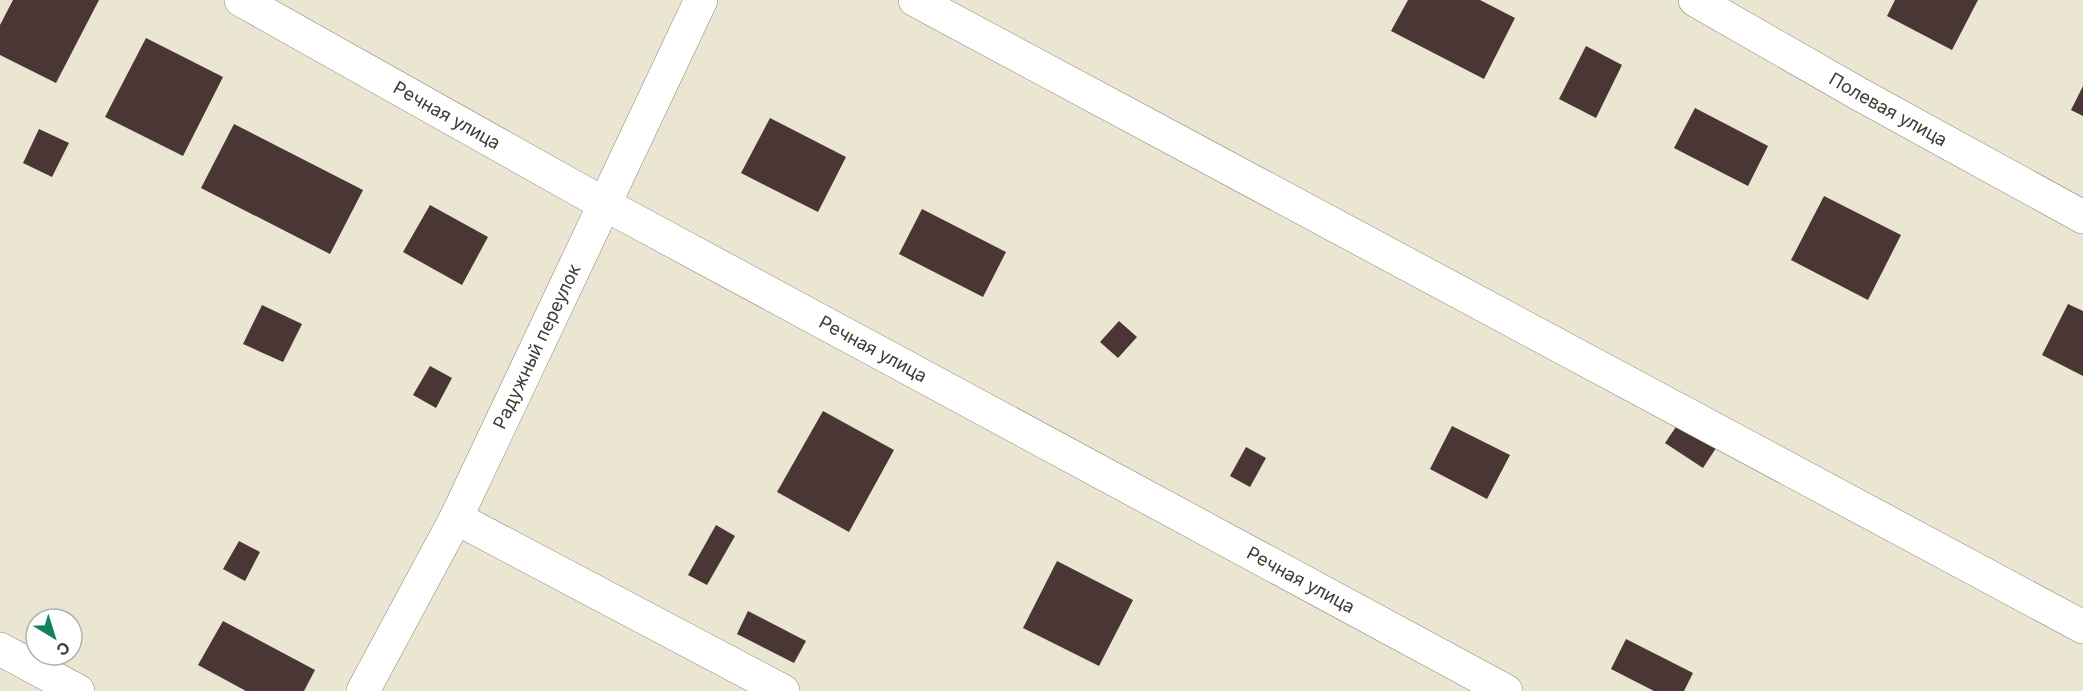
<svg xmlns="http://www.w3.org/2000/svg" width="2083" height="691" font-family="Inter,sans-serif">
<rect width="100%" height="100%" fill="#ebe6d1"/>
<g fill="#493635">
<path d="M13 0H99L56 83 0 55V25Z"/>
<path d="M1408 0H1480L1515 18 1484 79 1391 31Z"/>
<path d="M1895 0H1978L1952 50 1887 16Z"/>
<path d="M146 38 223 77 183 156 105 117Z"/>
<path d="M1586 46 1622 65 1596 118 1559 99Z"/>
<path d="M2083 86V116L2071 110Z"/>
<path d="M1695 108 1768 146 1748 186 1674 148Z"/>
<path d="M770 118 846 157 818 212 741 173Z"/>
<path d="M234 124 363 190 330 254 201 188Z"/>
<path d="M39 129 69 143 52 177 23 163Z"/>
<path d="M1824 196 1901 235 1868 300 1791 260Z"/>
<path d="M430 205 488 237 462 285 403 252Z"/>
<path d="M922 209 1006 252 983 297 899 254Z"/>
<path d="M2068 304 2083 311V376L2042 355Z"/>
<path d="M262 305 302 324 283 362 243 344Z"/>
<path d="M1119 321 1137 337 1118 358 1100 342Z"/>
<path d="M430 366 452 378 436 408 413 395Z"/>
<path d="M823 411 894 450 849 532 777 492Z"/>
<path d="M1680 421 1718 445 1703 468 1665 443Z"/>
<path d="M1452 426 1510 455 1487 499 1430 469Z"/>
<path d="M1246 447 1266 458 1250 487 1230 476Z"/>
<path d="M716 525 735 536 707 585 688 575Z"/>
<path d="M239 541 260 552 245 581 223 569Z"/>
<path d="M1057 561 1133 600 1099 666 1023 628Z"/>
<path d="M748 611 806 641 794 663 737 634Z"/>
<path d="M223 621 315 670 304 691H246L198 665Z"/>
<path d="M1626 639 1693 673 1684 691H1654L1611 669Z"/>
</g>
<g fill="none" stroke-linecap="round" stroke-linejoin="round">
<defs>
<g id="minor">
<path id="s1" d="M241 0 606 205 1506 691"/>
<path d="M915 0 2083 627"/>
<path id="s2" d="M1695 0 1859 94 2083 217"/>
<path d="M456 518 783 691"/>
<path d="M0 649 78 691"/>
<path id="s3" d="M363 691 456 518 701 0"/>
</g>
</defs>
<use href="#minor" stroke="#8b8673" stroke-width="34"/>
<use href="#minor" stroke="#fff" stroke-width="33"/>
</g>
<g text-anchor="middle" stroke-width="6" stroke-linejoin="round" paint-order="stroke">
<g font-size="18" fill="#3d3b32" stroke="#fff">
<text dy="6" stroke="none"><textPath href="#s2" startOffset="222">Полевая улица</textPath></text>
<text dy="6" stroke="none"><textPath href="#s1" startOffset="236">Речная улица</textPath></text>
<text dy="6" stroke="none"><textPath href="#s3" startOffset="386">Радужный переулок</textPath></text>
<text dy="6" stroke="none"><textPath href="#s1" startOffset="722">Речная улица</textPath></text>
<text dy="6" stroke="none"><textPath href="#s1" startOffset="1208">Речная улица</textPath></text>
</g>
</g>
<g transform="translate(54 637) rotate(142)"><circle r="28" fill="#ffffff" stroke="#b1b1ad" stroke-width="1.5"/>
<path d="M0-4.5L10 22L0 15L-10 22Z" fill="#13815d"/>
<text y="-9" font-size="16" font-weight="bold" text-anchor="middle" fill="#3d3b32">С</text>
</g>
</svg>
